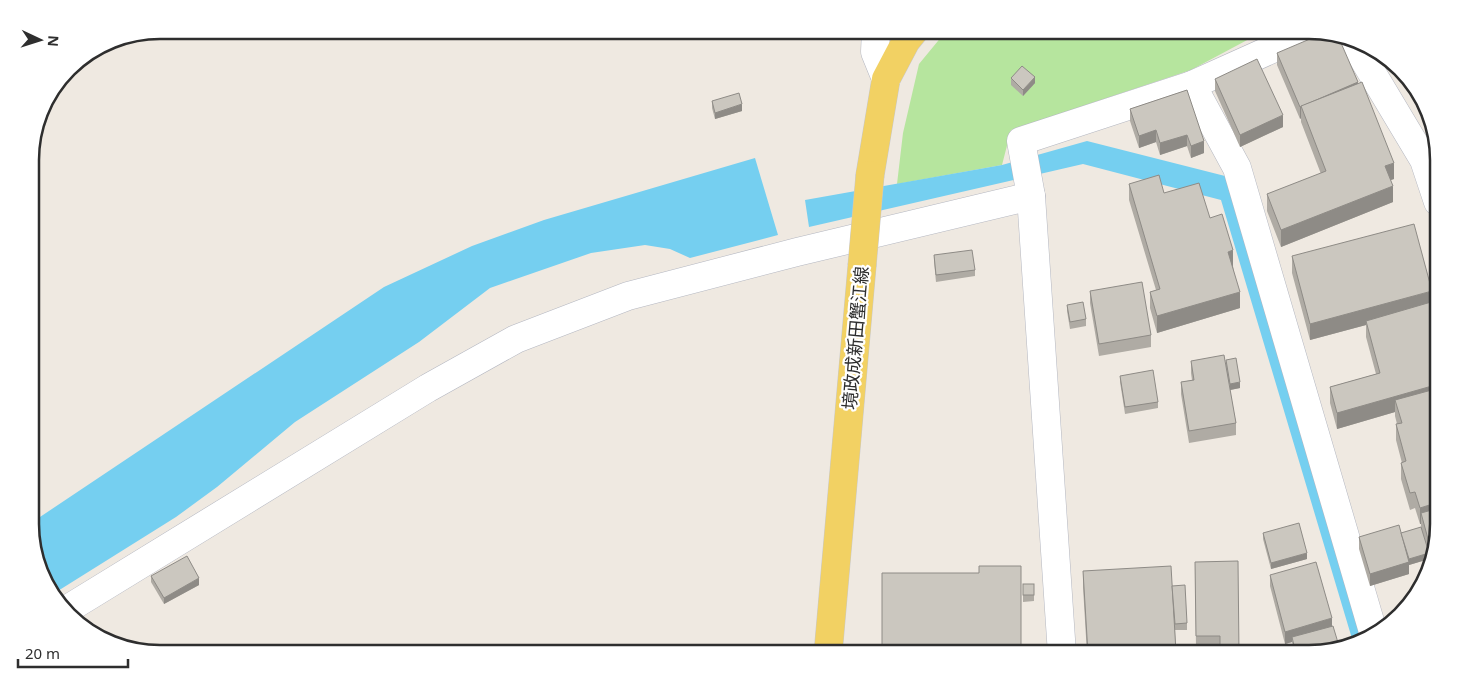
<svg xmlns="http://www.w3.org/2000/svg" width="1469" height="684" font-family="'Noto Sans','Noto Sans JP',sans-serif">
<rect width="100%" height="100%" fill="#efe9e1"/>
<path fill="#b6e59e" d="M947 30H1266L1191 70 1011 130 1002 165 897 184 903 133 919 64Z"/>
<g fill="#75cff0">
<path d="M1087 141 1225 176 1361 639 1353 642 1221 200 1083 164 809 227 805 200 1002 165Z"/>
<path d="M755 158 778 235 690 258 670 249 645 245 591 253 490 288 419 342 295 422 217 487 176 517 53 594 31 541V523L384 287 472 246 544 220Z"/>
</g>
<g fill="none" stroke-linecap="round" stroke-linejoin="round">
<defs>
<g id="minor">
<path d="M876 30 875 52 886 79"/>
<path d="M1351 38 1424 160 1438 202"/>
<path d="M1192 85 1237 168 1374 635"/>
<path d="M66 610 428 388 516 339 628 296 797 252 1031 196"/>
<path d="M1062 654 1031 196 1021 141 1192 85 1312 31"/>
</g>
<g id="major">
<path d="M870 175 886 79 906 41 915 30"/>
<path d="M828 654 862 266"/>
</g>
</defs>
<use href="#minor" stroke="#b4b7c1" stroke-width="29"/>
<use href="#major" stroke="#c9c9c9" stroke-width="29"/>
<use href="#minor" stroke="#fff" stroke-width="28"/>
<use href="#major" stroke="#f2d163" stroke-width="28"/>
<defs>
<path id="major-bridge" d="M862 266 870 175"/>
</defs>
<use href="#major-bridge" stroke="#c9c9c9" stroke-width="29" stroke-linecap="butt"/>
<use href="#major-bridge" stroke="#f2d163" stroke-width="28"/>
</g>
<g fill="#afaba4">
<path d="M1277 53 1358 84 1394 179 1390 180 1393 202 1281 247 1267 211V194L1321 174 1301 122V118L1300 119 1277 65Z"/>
<path d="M1011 78 1035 83 1023 96 1011 85Z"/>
<path d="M1215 79 1283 127 1240 147 1215 91Z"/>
<path d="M1187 90 1204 153 1191 158 1187 146 1160 155 1156 142 1139 148 1130 121V109Z"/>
<path d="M712 101 742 111 715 119 712 108Z"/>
<path d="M1129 184 1164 193 1210 218 1233 266 1240 308 1157 333 1150 308V292L1156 290 1129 200Z"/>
<path d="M934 255 975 270V276L936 282 934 261Z"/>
<path d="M1292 256 1432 302 1439 524 1432 562 1429 554V559L1409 565V574L1370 586 1359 549V537L1401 534 1421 527V524H1420L1415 508 1410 510 1401 479V463H1402L1396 440V424H1397L1395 416V412L1337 429 1330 403V387L1376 374 1366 337V325L1310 340 1292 273Z"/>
<path d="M1090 291 1151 335V347L1099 356 1090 303Z"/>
<path d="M1067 305 1086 319V326L1070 329 1067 311Z"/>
<path d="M1226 360 1240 388 1230 390 1236 423V435L1189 443 1181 394V382L1192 380 1191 373V361L1226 366Z"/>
<path d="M1120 376 1158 402V408L1125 414 1120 382Z"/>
<path d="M1263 533 1307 559 1271 569 1263 539Z"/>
<path d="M1195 562 1239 654 1220 648H1196Z"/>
<path d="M1083 571 1172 586 1187 623V630H1175L1176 654H1087L1083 587Z"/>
<path d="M1270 575 1332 626 1317 654H1295L1292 642 1285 644 1270 586Z"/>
<path d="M151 576 199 585 164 604 151 582Z"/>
<path d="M1023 584H1034V601L1023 602Z"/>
</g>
<g fill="#8e8b86">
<path d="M1035 77V83L1023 96V90Z"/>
<path d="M1358 82V94L1301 106Z"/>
<path d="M742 104V111L715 119V113Z"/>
<path d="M1301 106V118L1300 119V107Z"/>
<path d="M1283 115V127L1240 147V135Z"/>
<path d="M1156 130V142L1139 148V136Z"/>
<path d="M1187 135V146L1160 155V143Z"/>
<path d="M1204 141V153L1191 158V146Z"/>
<path d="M1394 163V179L1385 182V166Z"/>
<path d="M1393 186V202L1281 247V230Z"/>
<path d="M1233 250V266L1228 268V252Z"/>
<path d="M1432 291V308L1366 321V325L1310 340V324Z"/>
<path d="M1240 292V308L1157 333V316Z"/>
<path d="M1240 382V388L1230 390V384Z"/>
<path d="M1439 384V400H1395V412L1337 429V413Z"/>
<path d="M1439 502V519L1421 513V524H1420V508Z"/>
<path d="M1434 549 1432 562H1431V550Z"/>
<path d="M1307 553V559L1271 569V563Z"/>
<path d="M1429 553V559L1409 565V574L1370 586V574L1409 559Z"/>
<path d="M199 578V585L164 604V598Z"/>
<path d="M1332 618V630L1292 637V642L1285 644V632Z"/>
</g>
<g fill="#cbc7bf" stroke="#8e8b86">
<path d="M1324 33 1338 36 1358 82 1300 107 1277 53Z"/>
<path d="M1257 59 1283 115 1240 135 1215 79Z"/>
<path d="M1022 66 1035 77 1023 90 1011 78Z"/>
<path d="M1362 82 1394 163 1385 166 1393 186 1281 230 1267 194 1326 171 1301 106Z"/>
<path d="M1187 90 1204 141 1191 146 1187 135 1160 143 1156 130 1139 136 1130 109Z"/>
<path d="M739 93 742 104 715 113 712 101Z"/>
<path d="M1159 175 1164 193 1199 183 1210 218 1222 214 1233 250 1228 252 1240 292 1157 316 1150 292 1160 289 1129 184Z"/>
<path d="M1414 224 1432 291 1310 324 1292 256Z"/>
<path d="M972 250 975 270 936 275 934 255Z"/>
<path d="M1142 282 1151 335 1099 344 1090 291Z"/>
<path d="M1438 300 1439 384 1337 413 1330 387 1380 373 1366 321Z"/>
<path d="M1083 302 1086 319 1070 322 1067 305Z"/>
<path d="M1224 355 1236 423 1189 431 1181 382 1194 380 1191 361Z"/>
<path d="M1236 358 1240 382 1230 384 1226 360Z"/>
<path d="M1153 370 1158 402 1125 407 1120 376Z"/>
<path d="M1439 388V502L1420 508 1415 492 1410 493 1401 463 1406 461 1396 424 1402 423 1395 400Z"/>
<path d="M1439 508V524L1434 549 1431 550 1421 513Z"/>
<path d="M1299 523 1307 553 1271 563 1263 533Z"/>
<path d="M1399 525 1409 562 1370 574 1359 537Z"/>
<path d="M1421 527 1429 553 1409 559 1401 533Z"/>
<path d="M187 556 199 578 164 598 151 576Z"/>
<path d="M1238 561 1239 654H1220V636H1196L1195 562Z"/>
<path d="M1316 562 1332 618 1285 632 1270 575Z"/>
<path d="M979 566H1021V654H882V573H979Z"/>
<path d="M1171 566 1176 652 1151 654H1088L1083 571Z"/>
<rect x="1023" y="584" width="11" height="11"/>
<path d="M1185 585 1187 623 1175 624 1172 586Z"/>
<path d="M1333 626 1339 646 1317 654H1296L1292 637Z"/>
</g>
<g text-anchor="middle" stroke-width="4.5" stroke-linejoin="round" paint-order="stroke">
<g font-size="18" fill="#2e2e2e" stroke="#fff">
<text transform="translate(856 338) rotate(-85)" y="6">境政成新田蟹江線</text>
</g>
</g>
<path d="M0 0H1469V684H0ZM160 39H1309A121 121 0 0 1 1430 160V524A121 121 0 0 1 1309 645H160A121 121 0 0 1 39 524V160A121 121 0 0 1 160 39Z" fill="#fff" fill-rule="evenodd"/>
<path fill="none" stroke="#2e2e2e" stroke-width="2.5" d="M160 39H1309A121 121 0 0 1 1430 160V524A121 121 0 0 1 1309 645H160A121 121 0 0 1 39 524V160A121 121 0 0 1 160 39Z"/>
<g transform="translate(40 40) rotate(94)" stroke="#ffffff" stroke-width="4" paint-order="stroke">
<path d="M0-4L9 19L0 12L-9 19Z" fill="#2e2e2e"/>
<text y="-8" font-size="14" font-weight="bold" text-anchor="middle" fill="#2e2e2e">N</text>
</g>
<path d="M18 659v8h110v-8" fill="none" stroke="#2e2e2e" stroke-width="2.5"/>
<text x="25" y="659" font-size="15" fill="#2e2e2e" stroke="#ffffff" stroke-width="4" paint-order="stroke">20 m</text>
</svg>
